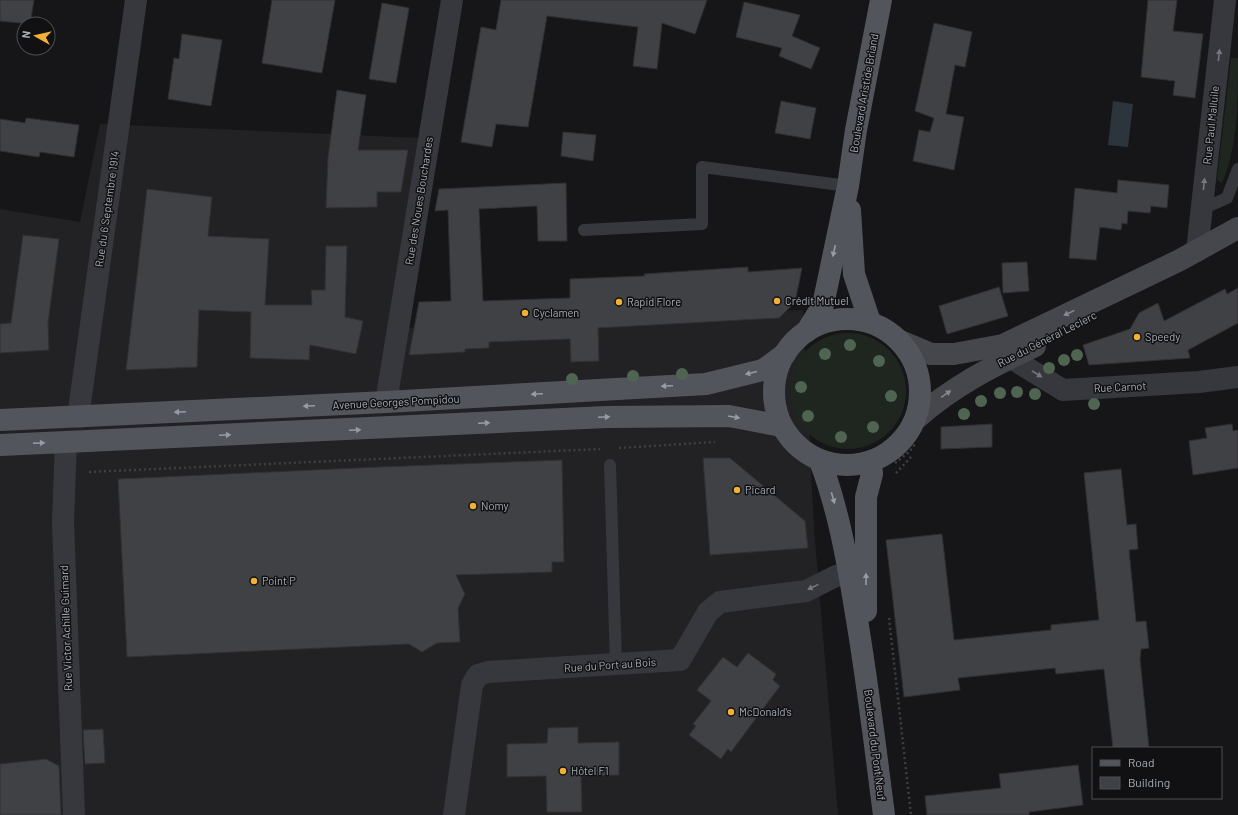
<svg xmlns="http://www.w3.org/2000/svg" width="1238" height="815" font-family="Barlow,sans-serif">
<rect width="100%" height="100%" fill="#161618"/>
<path fill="#222225" d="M100 124 421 138 401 328 803 310 814 529 838 815H0V209L80 222Z"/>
<g fill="#1e261f">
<path d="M1231 58H1238C1238 100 1238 146 1222 183L1217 180Z"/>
<circle cx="848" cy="391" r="58"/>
</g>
<path fill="#2c353c" d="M1113 101 1133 104 1128 147 1108 145Z"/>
<g fill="#404145" stroke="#303034">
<path d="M0 0H34L30 24 0 21Z"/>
<path d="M272 0H335L322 73 262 63Z"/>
<path d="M501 0H707L695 34 662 23 657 69 633 66 638 27 547 16 528 127 496 124 492 147 461 142 481 27 496 30Z"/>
<path d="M1148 0H1177L1173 31 1203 34 1195 98 1173 95 1175 81 1141 77Z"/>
<path d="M744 2 800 15 792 36 820 48 811 69 779 56 782 48 736 37Z"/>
<path d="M382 3 409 8 396 83 369 79Z"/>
<path d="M934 23 972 32 965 67 955 65 946 114 964 117 954 170 913 161 919 130 930 132 934 118 915 111Z"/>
<path d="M182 34 222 40 211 106 168 99 174 58 179 59Z"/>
<path d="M337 90 366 95 358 150H408L401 192H377V207L326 208 328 157Z"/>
<path d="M781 101 816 108 810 139 775 133Z"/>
<path d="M26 118 79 125 74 157 40 152 39 157 0 151V119L25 123Z"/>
<path d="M563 132 596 135 593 161 561 156Z"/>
<path d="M1118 180 1169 185 1167 208 1151 206 1150 213 1128 211 1127 224 1122 223 1121 230 1100 227 1096 260 1069 258 1075 188 1117 193Z"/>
<path d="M566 183 567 241H538L537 206 479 209 483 301 570 298V279L645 276 644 274 748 267V272L802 268 795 302 779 318 598 328 599 361 571 362 570 339 489 342V348L465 349V352L409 355 419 302 451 301 448 210 435 211 439 189Z"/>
<path d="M147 189 212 197 208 236 269 239 265 305H312L311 290H325L326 246H347L345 317 363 321 356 354 310 345 309 360 250 358 251 312 199 310 197 367 126 370Z"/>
<path d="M23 235 59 239 48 323 49 350 0 353V324L11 323Z"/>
<path d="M1027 262 1029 291 1003 293 1002 263Z"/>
<path d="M999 287 1008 316 947 334 939 306Z"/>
<path d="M1238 288V323L1188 350 1190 358 1089 365 1083 345 1130 329 1139 313 1158 303 1164 321 1225 289 1227 294Z"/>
<path d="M992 424V447L941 449V427Z"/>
<path d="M1232 424 1233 431 1238 430V468L1193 475 1189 441 1207 438 1205 428Z"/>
<path d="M703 458H730L805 521 808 548 710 555Z"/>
<path d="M562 460 564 562H552V572L456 575 465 594 458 608 460 642 437 643 422 652 409 644 127 657 118 479 379 467Z"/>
<path d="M1121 469 1127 525 1136 524 1138 549 1129 550 1136 622 1146 621 1149 648 1141 649 1140 659 1149 748H1113L1104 669 1056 674 1055 668 958 678 960 690 904 697 886 540 942 534 954 640 1051 630V625L1099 620 1084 473Z"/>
<path d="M748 653 776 674 773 680 780 686 731 752 728 749 721 759 689 735 696 726 693 724 711 701 697 690 723 657 737 667Z"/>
<path d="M578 727V743L619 742V775L581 776 582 812H547L546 776 507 777V744L547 743 548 728Z"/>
<path d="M103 729 105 763 85 764 83 730Z"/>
<path d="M46 759 59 766 61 815H0V764Z"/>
<path d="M1078 765 1083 805 1029 812V815H927L925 796 1001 788 999 774Z"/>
</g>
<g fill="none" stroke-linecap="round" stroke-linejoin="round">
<g stroke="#3d3f44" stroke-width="2.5" stroke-dasharray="2 3" stroke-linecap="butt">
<path d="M619 448 715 442"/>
<path d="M788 449 798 458"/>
<path d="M895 463 909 452 916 443"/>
<path d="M89 472 600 449"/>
<path d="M896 473 912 456"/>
<path d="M889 618 911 815"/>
</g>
<g stroke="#37383d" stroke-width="12">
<path d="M1202 209 1227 198 1238 169"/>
<path d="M584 230 702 224V167L848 186"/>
<path d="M610 465 616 665"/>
</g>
<g stroke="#37383d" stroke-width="22">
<path d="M1197 251 1225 0"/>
<path d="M1011 358 1063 390 1199 382 1238 377"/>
<path d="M386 402 452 0"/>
<path d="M80 417V403L136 0"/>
<path d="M66 442 63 522 74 815"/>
<path d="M454 815 472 685 478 675 488 672 680 660 708 612 720 602 806 591 836 576 850 574"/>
</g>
<g stroke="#45474d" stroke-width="22">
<path d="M900 341 931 354H954L1003 345 1180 260 1238 228"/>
<path d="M916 419C953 386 991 367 1035 346"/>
</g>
<g stroke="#53555c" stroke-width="22">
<path d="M850 210 854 274 870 322"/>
<circle cx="847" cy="392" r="73"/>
<path d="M807 331 823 305 848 186 856 130 881 0"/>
<path d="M0 420 386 402 706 384 763 370 785 354"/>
<path d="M0 445 607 417 729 416 782 426"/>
<path d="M820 461C838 508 847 558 855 608 867 677 875 746 884 815"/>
<path d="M866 611V497L872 474 871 462"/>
</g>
</g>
<g fill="#506452">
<circle cx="850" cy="345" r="6"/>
<circle cx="825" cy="354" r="6"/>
<circle cx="1077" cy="355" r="6"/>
<circle cx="1064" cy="360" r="6"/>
<circle cx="879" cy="361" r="6"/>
<circle cx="1049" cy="368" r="6"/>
<circle cx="682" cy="374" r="6"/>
<circle cx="633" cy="376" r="6"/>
<circle cx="572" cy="379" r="6"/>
<circle cx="801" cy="387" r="6"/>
<circle cx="1017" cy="392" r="6"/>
<circle cx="1000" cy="393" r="6"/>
<circle cx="1035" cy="394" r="6"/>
<circle cx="891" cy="396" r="6"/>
<circle cx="981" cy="401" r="6"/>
<circle cx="1094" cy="404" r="6"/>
<circle cx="964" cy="414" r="6"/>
<circle cx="808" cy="416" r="6"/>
<circle cx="873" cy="427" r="6"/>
<circle cx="841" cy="437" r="6"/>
</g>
<defs><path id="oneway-solid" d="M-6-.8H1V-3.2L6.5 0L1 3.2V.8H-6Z"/></defs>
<g fill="#757881">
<use href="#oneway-solid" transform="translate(1219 55) rotate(-84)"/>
<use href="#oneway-solid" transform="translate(1204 184) rotate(-84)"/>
<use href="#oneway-solid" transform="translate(1037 374) rotate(32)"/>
<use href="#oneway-solid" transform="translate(813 587) rotate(154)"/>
</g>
<g fill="#979ba6">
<use href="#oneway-solid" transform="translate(834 251) rotate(103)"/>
<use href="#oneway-solid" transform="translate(751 373) rotate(166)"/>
<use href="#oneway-solid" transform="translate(667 386) rotate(177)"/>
<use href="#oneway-solid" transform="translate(537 394) rotate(177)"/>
<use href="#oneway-solid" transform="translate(309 406) rotate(177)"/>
<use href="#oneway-solid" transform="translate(180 412) rotate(177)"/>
<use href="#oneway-solid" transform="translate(604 417) rotate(-2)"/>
<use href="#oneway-solid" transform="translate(734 417) rotate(10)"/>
<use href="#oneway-solid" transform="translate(484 423) rotate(-3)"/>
<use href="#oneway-solid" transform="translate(355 430) rotate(-3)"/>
<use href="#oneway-solid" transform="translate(225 435) rotate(-2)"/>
<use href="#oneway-solid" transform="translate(39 443) rotate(-3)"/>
<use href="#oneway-solid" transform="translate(833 498) rotate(74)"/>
<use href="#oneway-solid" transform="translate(866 579) rotate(-90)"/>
</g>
<g fill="#858993">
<use href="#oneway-solid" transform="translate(1069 313) rotate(154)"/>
<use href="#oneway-solid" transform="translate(946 394) rotate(-35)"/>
</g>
<g fill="#f2b134" stroke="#111113" stroke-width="1.5">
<circle cx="777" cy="301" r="4"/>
<circle cx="619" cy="302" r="4"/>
<circle cx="525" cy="313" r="4"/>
<circle cx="1137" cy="337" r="4"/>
<circle cx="737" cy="490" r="4"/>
<circle cx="473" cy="506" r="4"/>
<circle cx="254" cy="581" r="4"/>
<circle cx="731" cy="712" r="4"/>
<circle cx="563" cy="771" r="4"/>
</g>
<g text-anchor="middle" stroke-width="3" stroke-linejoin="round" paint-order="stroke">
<g font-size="11" fill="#a8adb8" stroke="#111113">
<text transform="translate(864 93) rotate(-80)" y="4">Boulevard Aristide Briand</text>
<text transform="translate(1211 125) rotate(-84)" y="4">Rue Paul Malluile</text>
<text transform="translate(419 201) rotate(-81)" y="4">Rue des Noues Bouchardes</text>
<text transform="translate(107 209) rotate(-82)" y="4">Rue du 6 Septembre 1914</text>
<text transform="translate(1047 339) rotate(-27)" y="4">Rue du Général Leclerc</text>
<text transform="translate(1120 387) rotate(-3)" y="4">Rue Carnot</text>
<text transform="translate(396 402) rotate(-3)" y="4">Avenue Georges Pompidou</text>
<text transform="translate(66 628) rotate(-92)" y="4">Rue Victor Achille Guimard</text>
<text transform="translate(610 665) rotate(-4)" y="4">Rue du Port au Bois</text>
<text transform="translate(875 745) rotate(83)" y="4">Boulevard du Pont Neuf</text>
</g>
<g font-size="11" fill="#a8adb8" stroke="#111113" text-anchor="start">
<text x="785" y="305">Crédit Mutuel</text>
<text x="627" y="306">Rapid Flore</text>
<text x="533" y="317">Cyclamen</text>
<text x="1145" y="341">Speedy</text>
<text x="745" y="494">Picard</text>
<text x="481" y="510">Nomy</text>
<text x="262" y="585">Point P</text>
<text x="739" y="716">McDonald's</text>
<text x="571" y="775">Hôtel F1</text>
</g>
</g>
<rect x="1092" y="747" width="130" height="52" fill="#111113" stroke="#4d4f55"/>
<rect x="1100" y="760" width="20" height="6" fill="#53555c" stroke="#4d4f55"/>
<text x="1128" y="767" font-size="12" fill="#a8adb8">Road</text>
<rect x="1100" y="777" width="20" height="12" fill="#404145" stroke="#4d4f55"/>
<text x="1128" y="787" font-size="12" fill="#a8adb8">Building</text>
<g transform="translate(36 36) rotate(278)"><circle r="19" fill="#111113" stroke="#4d4f55"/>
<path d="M0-3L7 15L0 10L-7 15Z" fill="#f2b134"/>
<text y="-6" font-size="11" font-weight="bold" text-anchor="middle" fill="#a8adb8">N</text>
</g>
</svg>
